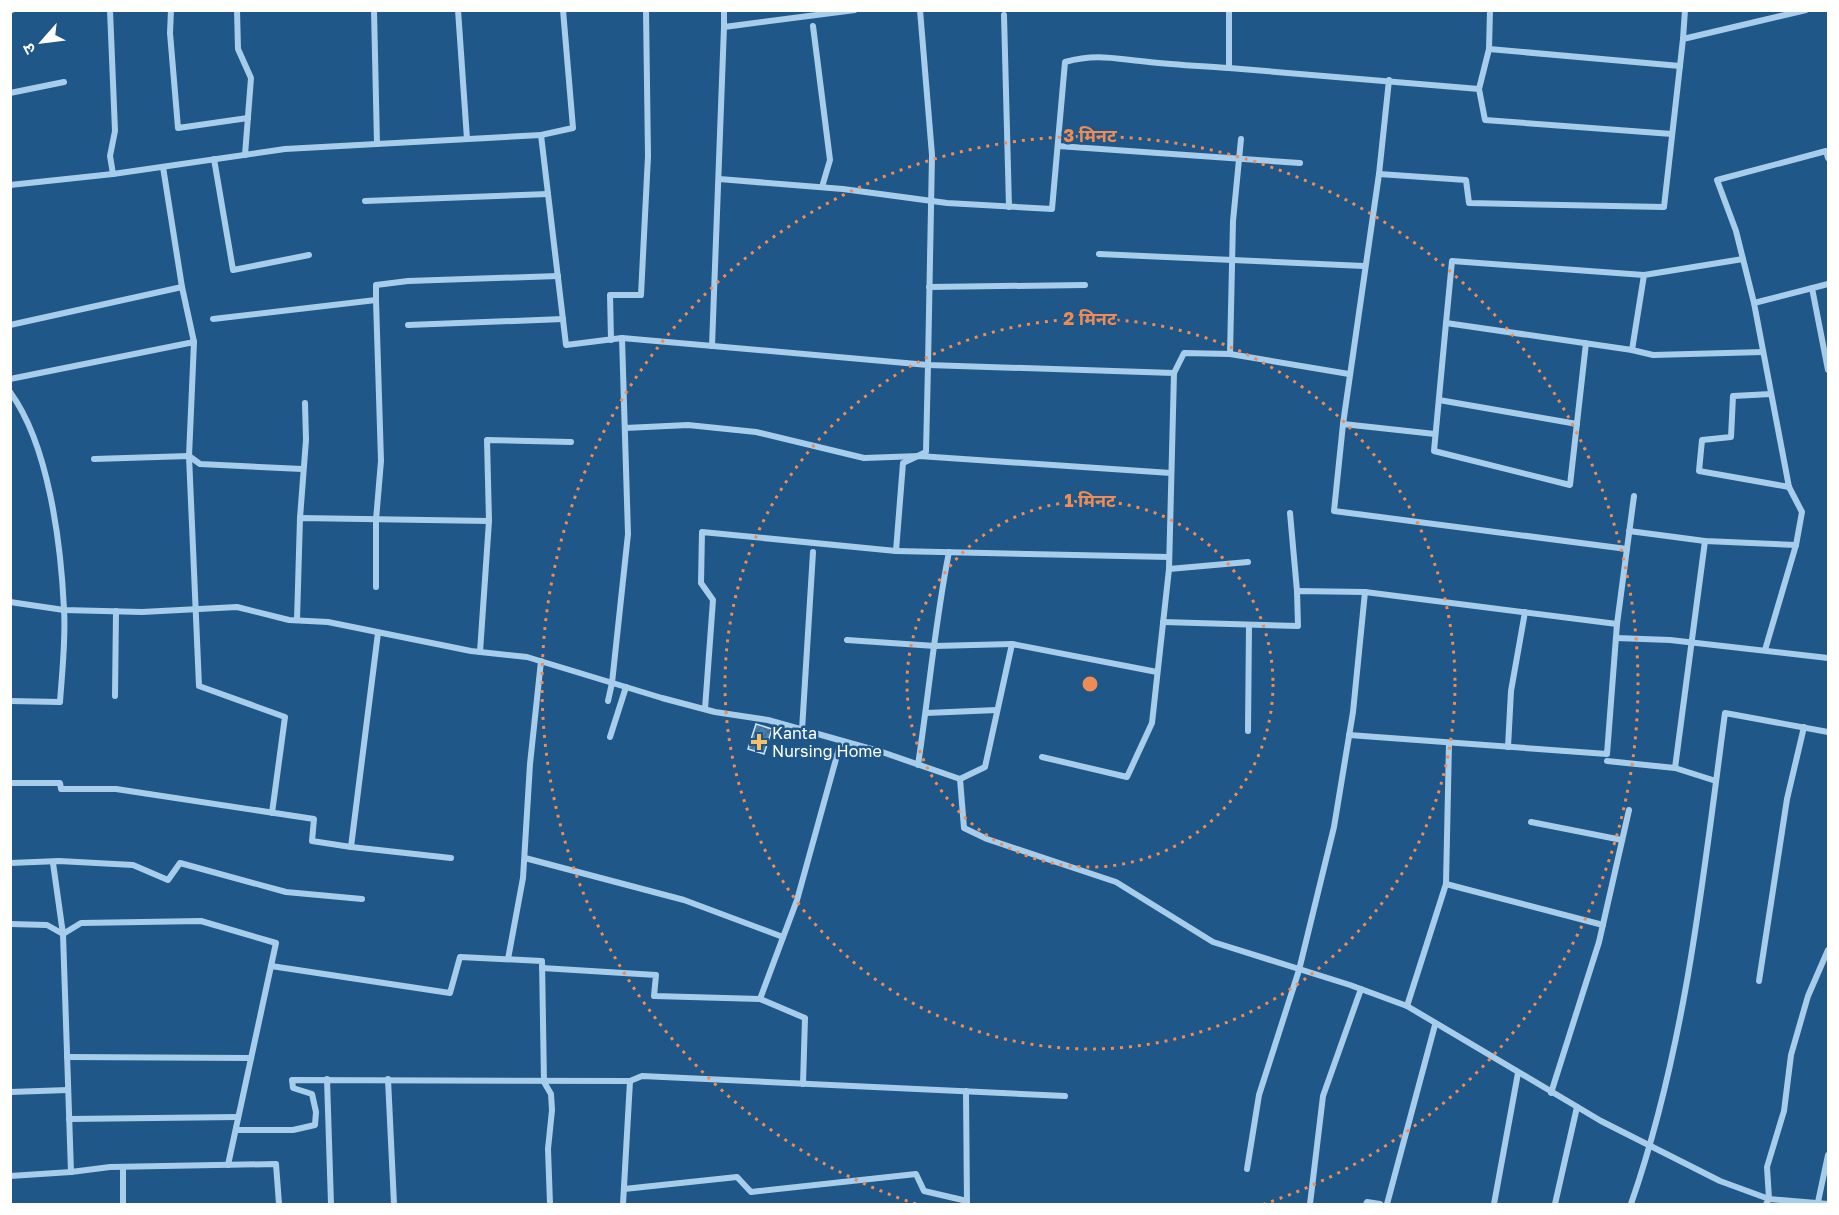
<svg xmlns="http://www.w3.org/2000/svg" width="1839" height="1215" font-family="'Golos Text','Noto Sans Devanagari',sans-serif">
<defs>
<pattern id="building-cross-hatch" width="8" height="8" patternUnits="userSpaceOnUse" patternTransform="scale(1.5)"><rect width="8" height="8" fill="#4681b0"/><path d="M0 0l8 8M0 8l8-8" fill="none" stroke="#496983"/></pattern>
</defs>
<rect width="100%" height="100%" fill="#1e5788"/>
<path fill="url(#building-cross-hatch)" stroke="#cce5f8" stroke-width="1.5" d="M756 724 772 729 764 754 748 749Z"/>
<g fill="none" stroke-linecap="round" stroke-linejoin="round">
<g stroke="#a7cdeb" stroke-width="6">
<path d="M110 10 115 131 110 156 113 174"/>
<path d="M171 10 170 33 178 128 248 118"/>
<path d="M237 10 238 49 251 78 245 155"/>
<path d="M374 10 377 144"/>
<path d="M458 10 467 139"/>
<path d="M724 10V27L855 10"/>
<path d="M920 10 932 155 928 365 1174 373 1169 569 1152 723 1127 777 1042 757"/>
<path d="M1229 10V68L1479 89 1489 49 1490 10"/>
<path d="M10 11 12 10"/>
<path d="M1004 15 1009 207"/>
<path d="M813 26 830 160 822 187"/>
<path d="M1683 39 1685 10"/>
<path d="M1489 49 1680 66"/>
<path d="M1479 89 1485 120 1672 134"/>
<path d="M10 93 64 82"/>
<path d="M541 135 573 128 563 10"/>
<path d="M1058 146 1300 163"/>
<path d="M214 159 233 270 309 255"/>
<path d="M163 167 182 287"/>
<path d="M1379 174 1389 80"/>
<path d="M719 179 843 189 947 203 1052 209 1065 62C1097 53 1116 59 1149 62 1175 65 1202 66 1229 68"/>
<path d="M10 185 113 174 285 149 541 135 566 345 622 338 628 534 612 683 608 701"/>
<path d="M365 201 548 194"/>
<path d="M1099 254 1364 266"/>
<path d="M929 287 1085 285"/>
<path d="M1812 288 1828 370"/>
<path d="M1754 303 1736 231 1717 180 1826 151 1828 158"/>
<path d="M213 319 376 300V285L408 281 558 276"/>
<path d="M1446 323 1452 261 1644 275"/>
<path d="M10 325 182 287 194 342"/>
<path d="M408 325 563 319"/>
<path d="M622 338 928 365 926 452 903 463 896 551 702 532 701 583 713 600 705 709"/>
<path d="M611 340 610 295H641L648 156 646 10"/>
<path d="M1586 343 1570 485 1434 451 1446 323 1632 350 1644 275 1743 259"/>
<path d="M712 346 724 27"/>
<path d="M1632 350 1653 355 1763 352"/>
<path d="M1230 354 1233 221 1241 139"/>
<path d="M1174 373 1184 353 1230 354 1349 374"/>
<path d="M10 379 194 342 189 456 200 464 302 469"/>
<path d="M10 392C49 445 61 545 64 609 66 640 62 672 60 702L10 701"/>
<path d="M1771 394 1733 396 1731 437 1702 440 1699 471 1789 487 1754 303 1828 284"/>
<path d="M1439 400 1577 424"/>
<path d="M1343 424 1379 174 1466 180 1469 203 1664 207 1683 39 1806 10"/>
<path d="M625 428 688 425 756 432 864 458 919 456 1171 473"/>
<path d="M1435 434 1343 424 1334 511 1627 549"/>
<path d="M94 459 189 456 199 686 285 717 272 813"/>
<path d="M1290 513 1297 591"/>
<path d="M300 518 306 440 305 403"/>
<path d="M489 521 487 440 571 442"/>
<path d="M1629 531 1705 541 1796 545"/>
<path d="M896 551 1169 557"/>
<path d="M1169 569 1248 562"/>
<path d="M376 587V520L381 461 376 300"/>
<path d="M10 602 64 610 142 612 237 607 289 620 328 622 471 651 527 657 662 698 715 712 768 720 882 752 960 779 964 828 987 839 1116 882 1213 942 1350 985 1407 1006 1601 1121 1720 1181 1769 1199 1767 1167 1784 1111 1791 1055 1808 996 1828 950"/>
<path d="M297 620 300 518 489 521 480 652"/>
<path d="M1163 622 1298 626 1297 591 1365 592"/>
<path d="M378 633 351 847 451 858"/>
<path d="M1616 638 1670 640 1828 658"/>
<path d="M847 640 935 646 1012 644"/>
<path d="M1765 650 1796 545 1802 512 1789 487"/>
<path d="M115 696 116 611"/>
<path d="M926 713 997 710"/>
<path d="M802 730 813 552"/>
<path d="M1248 731 1249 625"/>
<path d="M1349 735 1607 754 1617 624"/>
<path d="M610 737 626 687"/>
<path d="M1508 747 1511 691 1525 612"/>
<path d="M1607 761 1675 768 1716 781"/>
<path d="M918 765C929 693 935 622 949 552"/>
<path d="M1675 768 1705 541"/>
<path d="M960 779 985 767 1012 644 1157 672"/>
<path d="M10 783H60L61 789H116L314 819 312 841 351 847"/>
<path d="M1531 822 1622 840"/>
<path d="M525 858 684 900 783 937"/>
<path d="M10 863 59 861 133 865 168 880 180 863 286 892 362 899"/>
<path d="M1446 884 1603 925"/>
<path d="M10 924 47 925 63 934 81 923 201 921 276 943 271 966"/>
<path d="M508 959 523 878 530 764 541 661"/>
<path d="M542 968 656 975 654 996 760 999 797 900 841 741"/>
<path d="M1759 981 1787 799 1804 727"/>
<path d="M760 999 805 1018 803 1084"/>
<path d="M1407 1006 1446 884 1449 743"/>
<path d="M67 1057 251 1058"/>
<path d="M327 1079 331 1204"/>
<path d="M388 1079 394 1204"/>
<path d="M630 1081 642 1076 1065 1096"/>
<path d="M966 1091 967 1204"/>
<path d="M10 1092 68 1090"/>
<path d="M1551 1093 1599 942 1629 810"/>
<path d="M69 1119 238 1117"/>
<path d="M236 1130H293L315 1125 316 1112 312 1094 293 1088 292 1080 630 1081 623 1204"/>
<path d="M228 1165 271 966 450 993 460 957 542 961 544 1082 551 1094 552 1110 548 1149 550 1204"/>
<path d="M1247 1169 1259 1095 1299 970 1334 827 1353 712 1365 592 1617 624 1634 496"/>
<path d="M71 1172 110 1167 276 1164 279 1204"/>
<path d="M10 1176 71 1172 63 934 53 863"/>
<path d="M624 1189 737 1177 751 1192 916 1174 924 1191 967 1201"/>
<path d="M1818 1202 1828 1155"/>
<path d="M123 1204V1167"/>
<path d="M1310 1204 1323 1096 1361 989"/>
<path d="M1366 1204 1367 1202 1380 1204"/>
<path d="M1387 1204 1435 1025"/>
<path d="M1494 1204 1518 1073"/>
<path d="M1555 1204 1577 1107"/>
<path d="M1631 1204C1686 1046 1703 878 1725 713L1828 732"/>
<path d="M1766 1204 1769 1199 1828 1204"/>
</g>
</g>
<g fill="none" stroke="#ef8b55" stroke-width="3" stroke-dasharray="3 6">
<circle cx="1090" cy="684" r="183"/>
<circle cx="1090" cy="684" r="365"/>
<path d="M916 1204A548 548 0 1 1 1264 1204"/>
</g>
<path fill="#fabf66" stroke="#1e5788" stroke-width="2" d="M756 733h6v6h6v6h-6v6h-6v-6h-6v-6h6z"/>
<g text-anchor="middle" stroke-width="5" stroke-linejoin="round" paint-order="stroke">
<g font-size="16" fill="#fff" stroke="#1e5788" text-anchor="start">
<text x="772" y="739">Kanta<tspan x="772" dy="18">Nursing Home</tspan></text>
</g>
</g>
<circle cx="1090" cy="684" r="9" fill="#ef8b55" stroke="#1e5788" stroke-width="3"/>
<g font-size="18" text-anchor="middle" font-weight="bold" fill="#ef8b55" stroke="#1e5788" stroke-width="5" stroke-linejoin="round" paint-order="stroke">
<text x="1090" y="142">3 मिनट</text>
<text x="1090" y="325">2 मिनट</text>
<text x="1090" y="507">1 मिनट</text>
</g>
<rect width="1839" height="1215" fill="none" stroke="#ffffff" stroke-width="24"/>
<g transform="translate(42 42) rotate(242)" stroke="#1e5788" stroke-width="4.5" paint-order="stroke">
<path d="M0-4.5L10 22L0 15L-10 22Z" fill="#ffffff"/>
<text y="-9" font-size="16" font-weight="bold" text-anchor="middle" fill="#ffffff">उ</text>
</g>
</svg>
